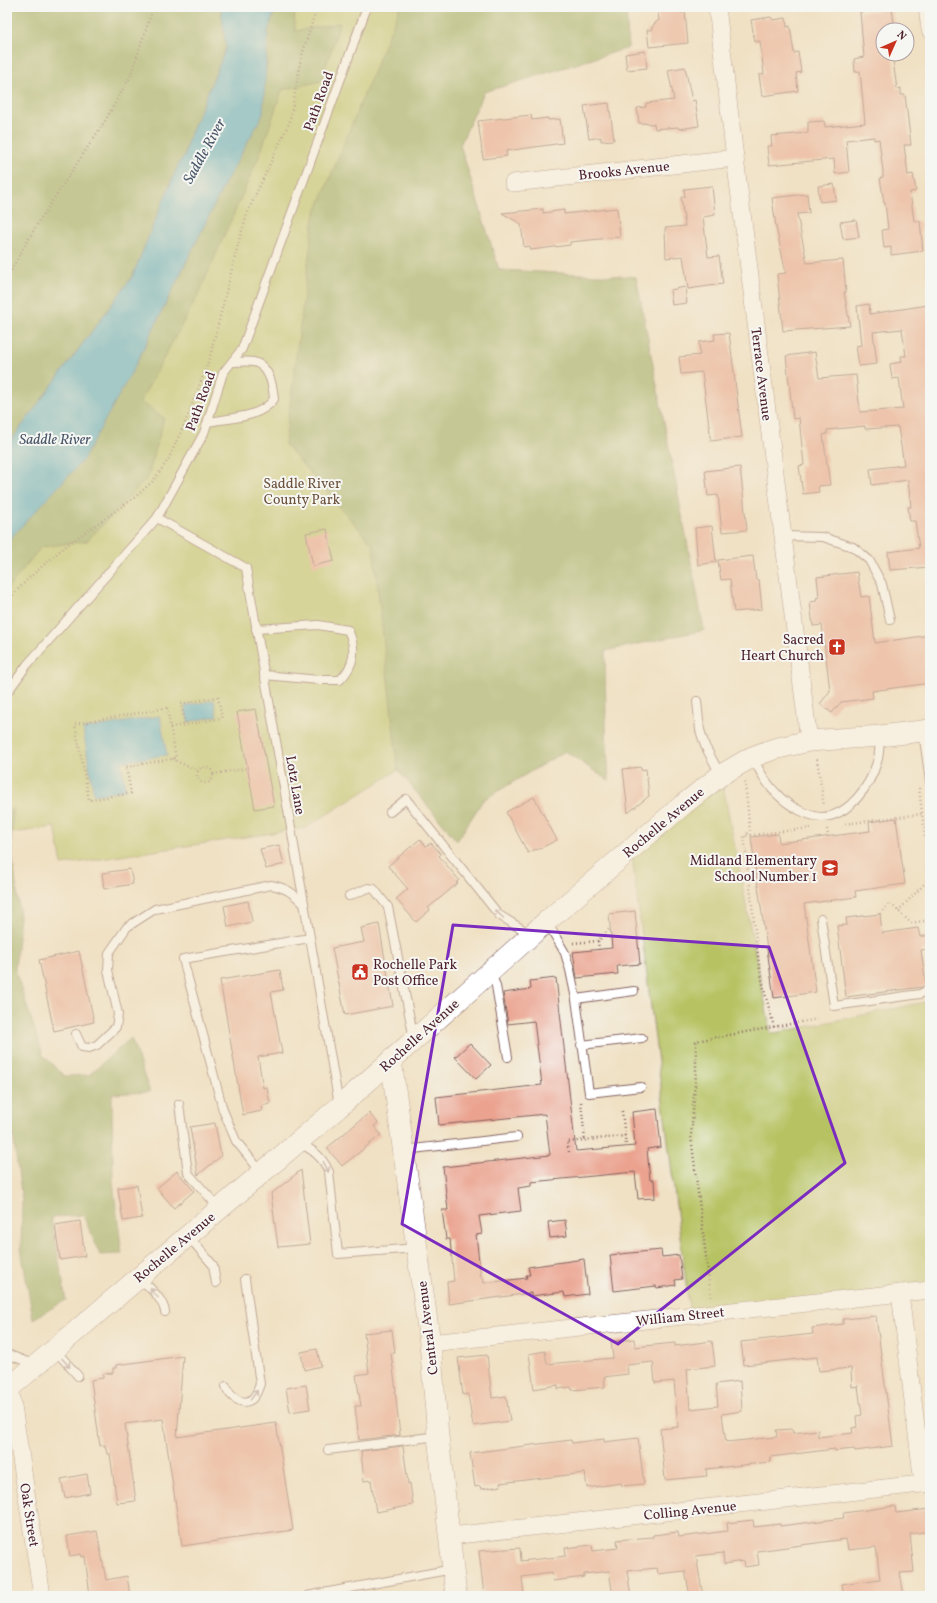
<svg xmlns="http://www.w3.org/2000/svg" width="937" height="1603" font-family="Vollkorn,serif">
<rect width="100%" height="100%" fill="#f6f6f2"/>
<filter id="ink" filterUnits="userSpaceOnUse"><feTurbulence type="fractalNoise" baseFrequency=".025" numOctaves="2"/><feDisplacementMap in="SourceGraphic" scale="8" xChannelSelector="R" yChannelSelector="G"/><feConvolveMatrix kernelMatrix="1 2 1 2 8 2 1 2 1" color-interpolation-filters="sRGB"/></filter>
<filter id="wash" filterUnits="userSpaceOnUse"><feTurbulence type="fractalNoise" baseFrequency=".012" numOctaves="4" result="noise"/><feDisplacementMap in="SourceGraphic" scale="16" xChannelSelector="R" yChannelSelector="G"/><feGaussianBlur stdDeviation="0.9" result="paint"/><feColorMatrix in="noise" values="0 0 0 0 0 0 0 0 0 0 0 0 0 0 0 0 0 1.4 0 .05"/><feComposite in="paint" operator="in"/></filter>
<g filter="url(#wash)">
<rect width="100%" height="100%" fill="#f0e1c4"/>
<g fill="#b7c364" stroke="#807148">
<path d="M7 7H626L628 48 484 92 460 145 499 270 636 277 704 630 605 651 606 733 609 781 565 751 483 800 457 841 398 770 305 828 62 865 55 827 12 833 13 808 7 816Z"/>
<path d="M721 775 771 1034 930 1001V1290L690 1315 631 849Z"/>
</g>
<g fill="#91a95a" stroke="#6e6442">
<path d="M7 7H221L226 48 187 143 185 155 179 163 132 277 7 446Z"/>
<path d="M276 7H294L295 31 340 23 321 81 282 90 260 154 199 293 140 402 164 418 148 477 87 541 41 547 7 589V542L135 366 225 183 263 114 268 31Z"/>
<path d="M400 7H626L628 48 484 92 460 145 499 270 636 277 704 630 605 651 606 733 609 781 565 751 483 800 457 841 398 770 373 545 285 444 314 217Z"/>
<path d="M7 802 8 813 13 807 11 844 20 917 15 970 43 1055 64 1076 89 1075 131 1038 150 1092 112 1094 113 1182 122 1254 100 1255 83 1215 51 1217 66 1300 33 1319 21 1249 22 1200 7 1091Z"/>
</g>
<g fill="#48aac8" stroke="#49647a">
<path d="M221 7H276L268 31 263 114 225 183 135 366 83 460 7 542V446L132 277 179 163 185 155 187 143 226 48Z"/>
<path d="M214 700 217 716 188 722 185 706Z"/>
<path d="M160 716 167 755 121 762 126 790 94 795 83 729Z"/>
</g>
<g id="blocks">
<g fill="#eba38f">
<path d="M657 7H681V13L685 12 688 43 649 47 647 30H651L654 24 659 20Z"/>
<path d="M892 9 894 23H888L889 30H883V54H892L897 89 901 88V95H905L911 145H904L908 175 913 174 916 191 910 192 914 221H920L923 251 891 255V247L884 248 882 230 888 229 885 203H884L880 178 883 177V171L879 139 874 140V137L846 140 849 172 835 174 834 159 769 165 767 146H772L771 136 808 133V122L824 121 825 127 865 123 860 71 855 72 854 59 864 57 860 12Z"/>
<path d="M771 17 773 20 786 18 787 27 790 26 794 53 798 52 801 72 796 73 798 91 762 96 759 75 764 74 760 41 755 42 751 20Z"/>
<path d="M645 51 647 68 627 70 625 54Z"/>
<path d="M685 67 692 101 695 100 699 126 679 129 678 127 655 129 654 124 639 123 637 108 646 107V103L674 100 668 70Z"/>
<path d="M609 103 614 140 601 141V137L589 139 584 106Z"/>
<path d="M531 115 532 120 548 118V120L560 119 563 143 506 151 507 156 483 159 478 121Z"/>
<path d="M834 184 836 200 820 202 818 186Z"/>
<path d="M712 186 715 215 703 217 708 257 719 256 723 284 688 289 683 256 666 258 665 228 685 226 681 197H685L684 189Z"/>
<path d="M807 194 809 213 797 214 807 263 843 260 846 292H844L850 326 783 331 777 274 786 273 776 227 772 198Z"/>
<path d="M617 208 620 237 570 242V245L531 250 530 246 524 247 521 224 502 213 543 209V213L564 210V214Z"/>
<path d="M856 220 859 237 843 239 840 222Z"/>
<path d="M685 287 687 303 672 305 670 290Z"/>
<path d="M869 304 870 314 928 305 929 314H930V567L890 570 888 552 919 548 915 521H910L908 507H911L908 480 872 485 870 469 904 465 898 427 865 429V426L827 430V434L823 435 830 485 818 486 819 492 803 494 799 466 804 465 799 418 793 419 786 356 815 352 819 378 856 375 860 412 903 409 899 378 892 379 890 364 902 362 901 356H906L902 329 873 332 877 364 859 366 856 346 861 345 857 306Z"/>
<path d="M729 333 742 437 711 441 702 372 681 374 679 357 700 355 699 342 715 340 714 334Z"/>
<path d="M740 467 747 530 722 532 718 495 708 496 705 471Z"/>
<path d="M712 526 716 562 698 565 695 528Z"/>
<path d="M327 529 334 561 313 566 306 533Z"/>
<path d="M753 556 756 580H759L762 609 734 612 730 579 721 580 718 560Z"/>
<path d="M857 572 861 597 869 596 875 643 930 635V683L872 691 873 698 841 702 832 713 820 704 830 691 822 625 813 626 810 602 817 601 816 598 819 597 817 577Z"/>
<path d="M256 709 274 806 255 809 237 712Z"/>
<path d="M641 767V770L646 769 649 796 628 813 623 769Z"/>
<path d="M534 797 557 840 537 850 536 849 528 853 506 812Z"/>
<path d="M896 818 905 884 855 891 856 897 804 904 816 992 774 998 751 837 778 834 779 843 870 831 869 822Z"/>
<path d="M420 839 426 846 431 843 441 854 439 856 459 880 456 882 458 883 428 908 430 910 416 922 396 899 408 889 388 866Z"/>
<path d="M279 845 284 864 266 869 260 849Z"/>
<path d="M130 869 133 884 104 889 102 873Z"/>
<path d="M248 901 252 922 228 927 224 906Z"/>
<path d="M635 911 640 964 617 966 618 974 577 978 573 952 612 948 609 914Z"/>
<path d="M880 914 882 933 918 928 920 937 930 935V949L921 950 926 985 922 987 846 997 837 926 847 925 846 918Z"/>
<path d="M379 924 393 1006 345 1015 332 948 364 942 361 928Z"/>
<path d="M79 951 94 1022 54 1031 39 960Z"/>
<path d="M280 970 283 990 271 992 282 1053 258 1057 263 1088 267 1087 270 1104 261 1106 262 1111 243 1115 220 980Z"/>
<path d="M556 978 576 1151 635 1146 632 1112 657 1109 661 1147 647 1149 650 1180H654L655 1198 638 1199 635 1172 531 1182V1186L518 1188 521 1211 479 1216 482 1234 476 1235 481 1278H483L484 1283 527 1278 526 1275H530L528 1267 584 1259 588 1294 565 1297 564 1292 531 1296V1293L449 1304 447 1282 454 1281 450 1239H446L442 1210H448L443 1167 550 1155 545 1114 439 1125 436 1097 542 1085 534 1021 508 1024 503 993 531 989 530 981Z"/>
<path d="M470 1043 491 1065 476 1079 455 1057Z"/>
<path d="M369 1113 378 1123 374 1126 381 1135 342 1166 327 1148Z"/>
<path d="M215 1123 221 1156 198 1175 190 1127Z"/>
<path d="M301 1170 310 1244 278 1247 271 1194Z"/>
<path d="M177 1171 194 1191 174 1208 157 1188Z"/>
<path d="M137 1185 142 1218 123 1221 118 1188Z"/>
<path d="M565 1220 567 1236 550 1238 548 1222Z"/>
<path d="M80 1221 85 1256 60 1260 55 1225Z"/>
<path d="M661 1250 662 1257 679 1255 682 1279 675 1280 676 1285 657 1288 656 1286 614 1291 610 1255Z"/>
<path d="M876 1316 893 1446 855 1451 854 1449 835 1451V1449L770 1457 771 1462 706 1469 707 1476 665 1480 660 1429 678 1427 674 1381 655 1383 653 1362 627 1365 628 1374 604 1377 605 1387 572 1390 571 1387 558 1389V1385L534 1389 529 1354 545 1351 547 1364 613 1358 611 1342 634 1339 635 1347 675 1343V1346L712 1341 715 1366 687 1369 690 1409 718 1406 716 1384 740 1381 742 1411 722 1414 726 1442 777 1437 776 1430 792 1429 793 1433 818 1430V1437L853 1433 852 1428 857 1427 856 1416 862 1415 858 1386 852 1387 851 1368 819 1371 817 1357 744 1365 741 1342 813 1334 812 1328 843 1324V1319Z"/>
<path d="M392 1330 395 1353H391L396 1391H395L400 1435 359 1440 355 1406H361L356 1375 369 1373 364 1333Z"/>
<path d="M317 1349 321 1366 304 1370 301 1352Z"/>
<path d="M487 1355 492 1398 506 1396 510 1421 473 1426 468 1394 463 1395 458 1358Z"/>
<path d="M183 1356 177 1437 276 1423 293 1530 182 1546 163 1419 125 1424 136 1501 117 1503 110 1454H107L105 1445 100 1446 91 1380 103 1378V1374L113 1373V1368H116V1365Z"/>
<path d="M306 1385 310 1409 290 1412 286 1388Z"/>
<path d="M638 1438 644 1484 622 1486 621 1483 587 1488 585 1473 500 1483 501 1486 481 1489 480 1486 475 1487 470 1453 571 1440 572 1443 604 1439V1442Z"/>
<path d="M403 1446 408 1484 410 1483 413 1505 376 1512 371 1480 364 1481 361 1451Z"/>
<path d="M87 1474 90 1493 65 1498 61 1479Z"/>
<path d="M895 1506 896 1513 930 1509V1531L910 1534 914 1572 900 1573 904 1596H844L842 1584 880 1579 876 1547 848 1550 846 1539 757 1551 759 1565 744 1567 743 1561 724 1564 723 1553 696 1556 703 1596H690L685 1571 658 1574 657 1568 627 1571 631 1596H613L609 1571 584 1574V1577L553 1581 552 1573 522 1577 524 1596H484L479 1551 520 1548 521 1561 566 1556 565 1548 592 1545 593 1551 618 1548 617 1540 653 1537V1535L678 1532 679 1537 728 1531 727 1523 753 1520 754 1527 780 1524V1526L844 1518 843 1513 851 1512Z"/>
<path d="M97 1531 106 1580 127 1576 130 1596H90L85 1556 82 1557 81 1554 70 1556 67 1536Z"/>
</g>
</g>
</g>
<g filter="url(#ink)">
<use href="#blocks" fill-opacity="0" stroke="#846361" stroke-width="1"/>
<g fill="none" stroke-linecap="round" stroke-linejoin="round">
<defs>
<g id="service">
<path d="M208 422C229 418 261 418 274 399 273 386 269 366 254 362 247 361 239 362 232 362"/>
<path d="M157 518 246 568 339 1105"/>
<path d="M783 536 823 537 853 547 869 560 882 584 890 620"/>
<path d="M256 629 318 625 348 630C357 649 355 665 340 680H319L264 675"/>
<path d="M7 693 27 665 157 518 204 433 223 373 242 349 367 7"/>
<path d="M697 701 700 730 705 746 720 774"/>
<path d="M923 731 930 782"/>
<path d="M753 758C760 772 767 785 779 796 788 805 808 817 822 817 849 816 870 786 877 762 880 754 879 745 880 737"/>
<path d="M390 812 406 799 499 915 530 934"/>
<path d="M349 896 368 888 374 889 388 907 414 1039"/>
<path d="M821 919 834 1006 920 994 930 989"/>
<path d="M547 922 565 953 570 970 576 999 589 1093 641 1087"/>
<path d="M491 972 496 986 508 1057"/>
<path d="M576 999 634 991"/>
<path d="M76 1034 82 1047 89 1048 97 1045 116 1027 118 1014 108 970 109 953 127 927 155 909 271 885C287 888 293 893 304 904"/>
<path d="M581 1045 642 1038"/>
<path d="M179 1104 188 1173 219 1208"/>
<path d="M299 1144C314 1149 323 1158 329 1172L338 1254 417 1248"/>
<path d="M404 1150 517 1137"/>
<path d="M262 1173 236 1141 223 1110 183 959 310 938"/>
<path d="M188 1236 213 1265 216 1283"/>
<path d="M140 1278C149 1288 163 1298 165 1312"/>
<path d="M55 1350 78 1376"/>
<path d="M7 1354 35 1365"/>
<path d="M226 1386C229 1396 243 1408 253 1398 257 1394 258 1389 260 1384L245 1279"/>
<path d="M328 1450 438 1436"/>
<path d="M307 1596 453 1569"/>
</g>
<g id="minor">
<path d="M717 7 735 158 809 741"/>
<path d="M927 7 930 30"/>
<path d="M513 183 735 158"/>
<path d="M900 1293 923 1484"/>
<path d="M430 1343 930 1290"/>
<path d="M10 1387 42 1596"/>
<path d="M450 1536 930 1483"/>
</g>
<g id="tertiary">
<path d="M391 1060 430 1343 438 1436 456 1596"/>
<path d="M7 1390 339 1107 547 921 684 804 721 775 752 757 774 749 809 741 880 736 930 730"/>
</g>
</defs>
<use href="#service" stroke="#846361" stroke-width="10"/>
<use href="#minor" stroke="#846361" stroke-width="18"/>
<use href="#tertiary" stroke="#846361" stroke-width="22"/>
<g stroke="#846361" stroke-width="2.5" stroke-dasharray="1 3" stroke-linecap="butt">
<path d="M7 277 39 221 105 121 130 77 151 14 150 7"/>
<path d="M7 601 28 579 63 548 134 498 153 481 168 460 187 418 209 360 240 237 248 211 290 121 301 58 317 7"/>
<path d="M218 697 222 718 186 725 181 704Z"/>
<path d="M167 708 176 758 126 767 131 793 89 800 75 724Z"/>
<path d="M170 727 186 725"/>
<path d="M172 759 198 771"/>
<path d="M817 759 824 806"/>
<circle cx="205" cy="775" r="8"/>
<path d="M213 774 248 768"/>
<path d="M745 782 750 831 745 836"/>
<path d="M919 788 930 876"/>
<path d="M845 824 922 814"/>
<path d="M827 829 828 836"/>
<path d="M898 911 930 878"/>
<path d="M880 914 890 903 911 923 930 920"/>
<path d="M598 941 599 950"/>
<path d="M573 943 598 941 610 928"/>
<path d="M774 1027 764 989 759 964 744 836 811 828"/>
<path d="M581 1102 585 1140"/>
<path d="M622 1111 626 1146"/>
<path d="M569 1152 567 1142 625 1136"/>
<path d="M711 1297 691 1136 696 1073V1041L818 1019"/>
</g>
<use href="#service" stroke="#fff" stroke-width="8"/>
<use href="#minor" stroke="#fff" stroke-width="17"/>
<use href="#tertiary" stroke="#fff" stroke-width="21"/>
</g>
<defs><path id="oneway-shaft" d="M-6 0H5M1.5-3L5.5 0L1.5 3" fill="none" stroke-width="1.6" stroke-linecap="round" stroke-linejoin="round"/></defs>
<g stroke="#ae9aa0">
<use href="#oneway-shaft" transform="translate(499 914) rotate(-138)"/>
<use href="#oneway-shaft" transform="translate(326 1167) rotate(63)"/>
<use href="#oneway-shaft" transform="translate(154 1293) rotate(-131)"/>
<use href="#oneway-shaft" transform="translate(66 1363) rotate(49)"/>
<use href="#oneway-shaft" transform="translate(254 1395) rotate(-54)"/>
</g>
</g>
<path d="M0 0H937V1603H0ZM453 925 769 947 845 1163 618 1344 402 1224Z" fill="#f0e1c4" fill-opacity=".55" fill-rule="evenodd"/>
<path fill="none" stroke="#7b2cbf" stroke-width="3" stroke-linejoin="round" d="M453 925 769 947 845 1163 618 1344 402 1224Z"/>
<defs>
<symbol id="church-square" viewBox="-11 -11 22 22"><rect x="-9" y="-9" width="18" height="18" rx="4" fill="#c8321e" stroke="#f6f6f2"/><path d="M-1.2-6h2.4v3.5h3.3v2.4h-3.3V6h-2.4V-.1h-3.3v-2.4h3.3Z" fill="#fff"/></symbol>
<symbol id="school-square" viewBox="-11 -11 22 22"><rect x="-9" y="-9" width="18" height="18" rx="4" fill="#c8321e" stroke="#f6f6f2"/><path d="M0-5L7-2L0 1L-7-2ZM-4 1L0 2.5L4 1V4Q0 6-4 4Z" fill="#fff"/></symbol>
<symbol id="civic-square" viewBox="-11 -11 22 22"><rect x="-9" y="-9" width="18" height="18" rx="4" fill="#c8321e" stroke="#f6f6f2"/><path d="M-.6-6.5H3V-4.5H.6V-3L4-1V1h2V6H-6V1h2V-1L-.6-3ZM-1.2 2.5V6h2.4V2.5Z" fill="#fff"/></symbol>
</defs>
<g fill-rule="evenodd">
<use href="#church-square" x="827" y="637" width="20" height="20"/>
<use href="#school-square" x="820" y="858" width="20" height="20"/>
<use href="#civic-square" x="350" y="962" width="20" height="20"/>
</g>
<g text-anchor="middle" stroke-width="4" stroke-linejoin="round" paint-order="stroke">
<g font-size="14" fill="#4a1f2b" stroke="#f6f6f2">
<text transform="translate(318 101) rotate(-70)" y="5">Path Road</text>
<text transform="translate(624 170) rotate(-6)" y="5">Brooks Avenue</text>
<text transform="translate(762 374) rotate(83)" y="5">Terrace Avenue</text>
<text transform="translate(200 401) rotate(-70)" y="5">Path Road</text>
<text transform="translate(296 785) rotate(80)" y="5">Lotz Lane</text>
<text transform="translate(663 822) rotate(-40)" y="5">Rochelle Avenue</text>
<text transform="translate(419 1035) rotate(-42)" y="5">Rochelle Avenue</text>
<text transform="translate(174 1247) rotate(-40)" y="5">Rochelle Avenue</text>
<text transform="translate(680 1316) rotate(-6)" y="5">William Street</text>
<text transform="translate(427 1328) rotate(-97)" y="5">Central Avenue</text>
<text transform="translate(690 1510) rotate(-6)" y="5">Colling Avenue</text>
<text transform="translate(30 1515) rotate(81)" y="5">Oak Street</text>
</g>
<g font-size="14" fill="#6b503c" stroke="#f6f6f2">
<text x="302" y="488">Saddle River<tspan x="302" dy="16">County Park</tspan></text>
</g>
<g font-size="14" fill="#4a1f2b" stroke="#f6f6f2" text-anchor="end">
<text x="824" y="644">Sacred<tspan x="824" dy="16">Heart Church</tspan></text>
<text x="817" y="865">Midland Elementary<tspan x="817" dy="16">School Number 1</tspan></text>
<text x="373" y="969" text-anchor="start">Rochelle Park<tspan x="373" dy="16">Post Office</tspan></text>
</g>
<g font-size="15" font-style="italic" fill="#49576a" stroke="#f6f6f2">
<text transform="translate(204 151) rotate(-61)" y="5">Saddle River</text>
<text x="55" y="444">Saddle River</text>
</g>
</g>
<rect width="937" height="1603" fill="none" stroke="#f6f6f2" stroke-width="24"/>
<g transform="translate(895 42) rotate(45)"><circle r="19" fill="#f6f6f2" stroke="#b1a0a2"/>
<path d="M0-3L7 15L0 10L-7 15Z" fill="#c8321e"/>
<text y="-6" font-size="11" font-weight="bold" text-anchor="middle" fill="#4a1f2b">N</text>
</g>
</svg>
